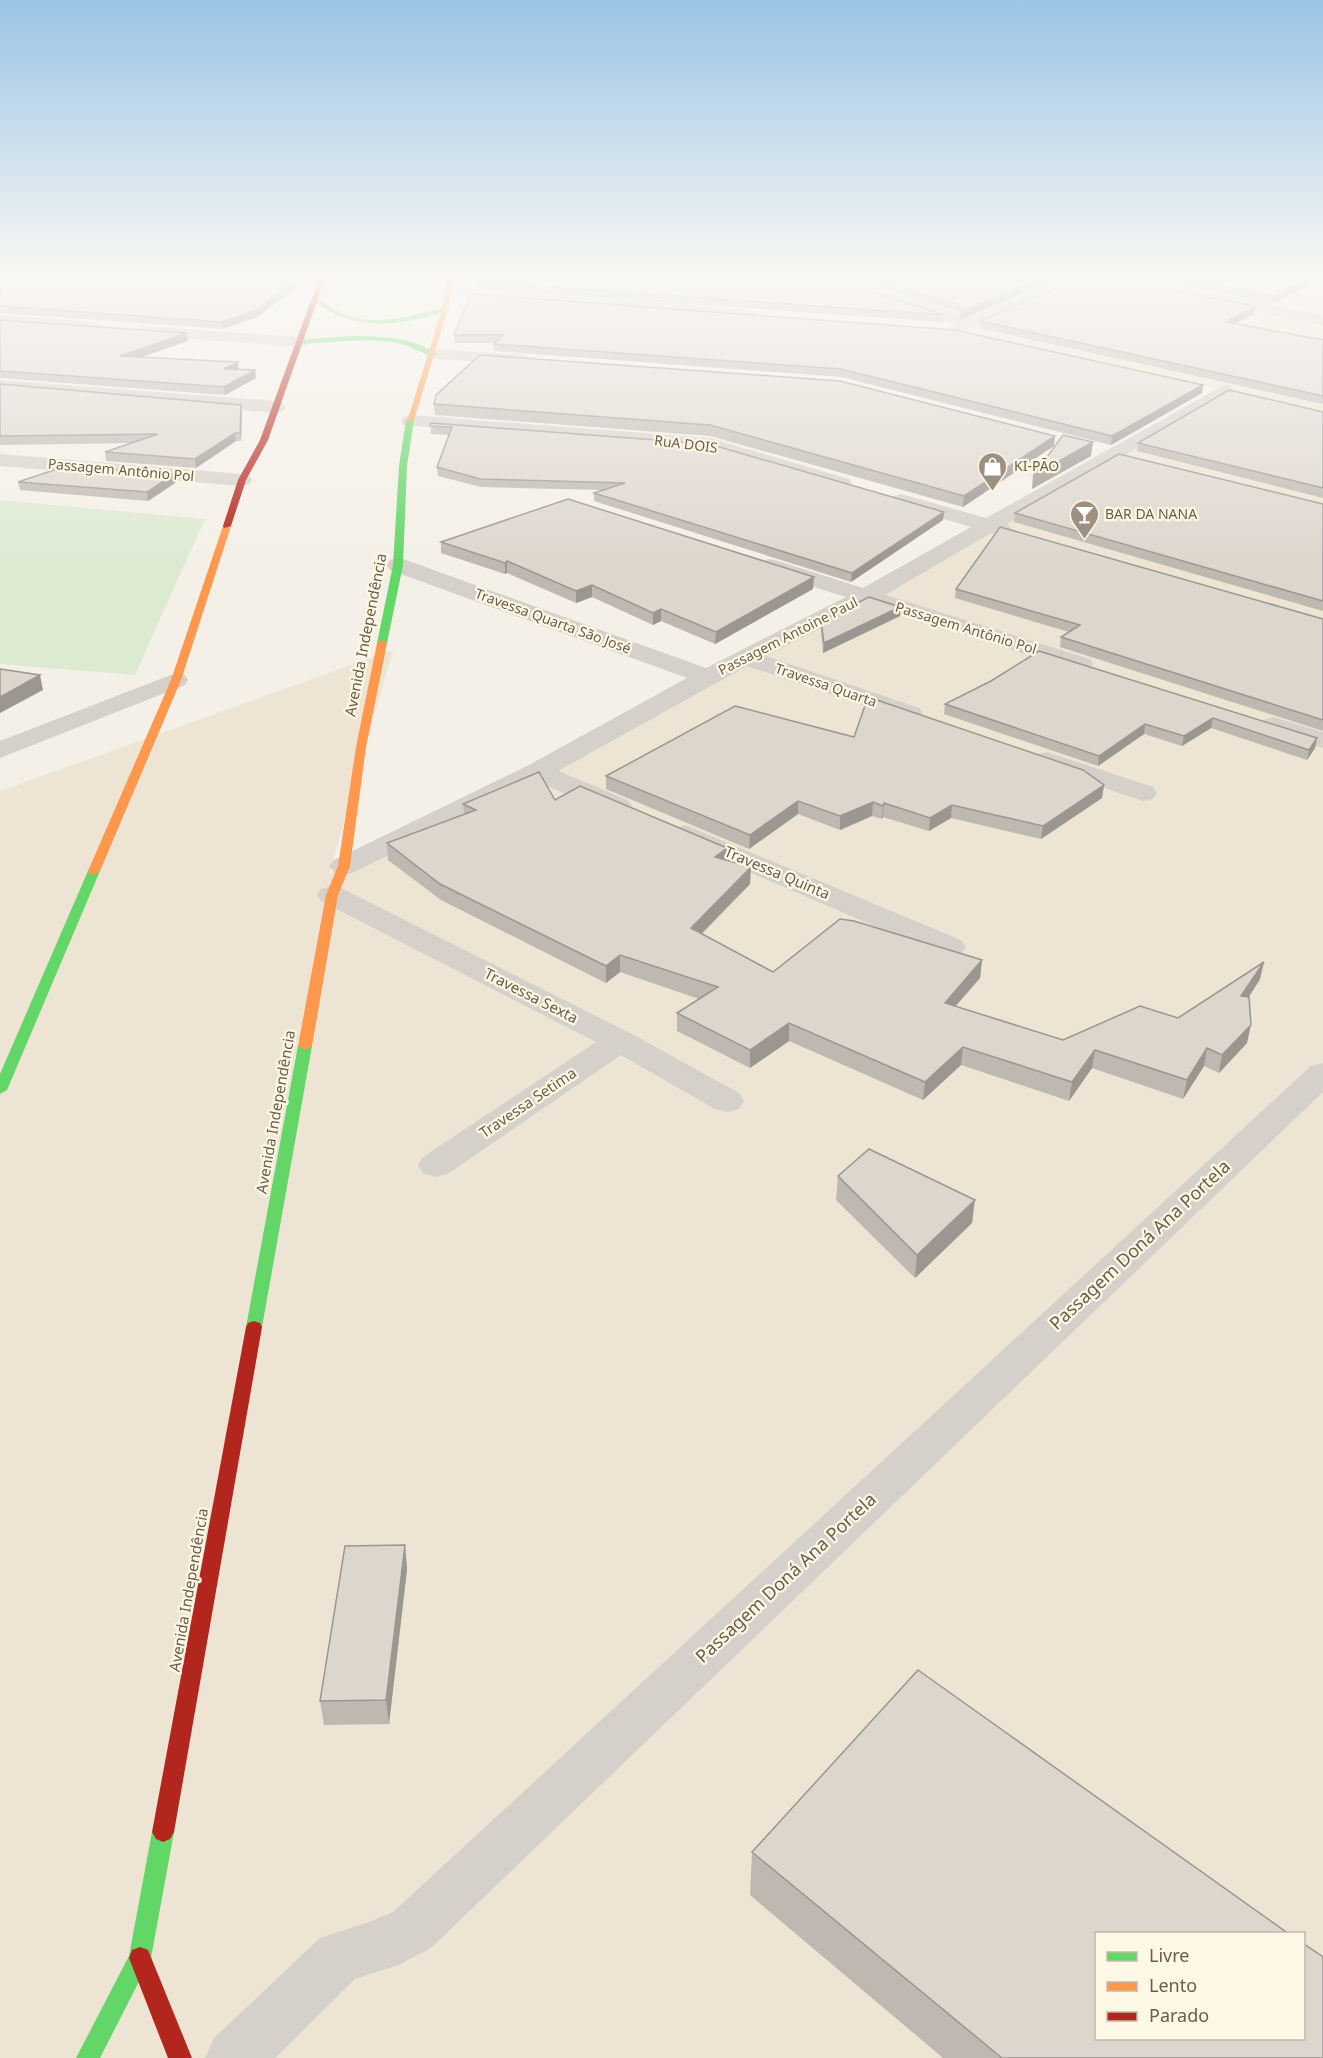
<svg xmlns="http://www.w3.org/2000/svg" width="1323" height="2058" font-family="'Noto Sans',sans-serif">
<rect width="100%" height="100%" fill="#f4f0e7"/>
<path fill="#ede4d4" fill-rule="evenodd" d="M1085 276H1323V2058H0V791L393 650 329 874 707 677 1223 390 955 330ZM1096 1934H1304V2038H1096Z"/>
<path fill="#ddead2" d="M0 500 205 519 135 675 0 664Z"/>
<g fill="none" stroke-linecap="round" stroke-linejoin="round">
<g fill="#d5d0c9" fill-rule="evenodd">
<path d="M233 276 327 278 330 281 322 286 241 281Z"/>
<path d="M813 276H836L970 317 1068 276H1121L1323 315V325L1098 281 1091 277 955 335 947 330 956 324 816 279Z"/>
<path d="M448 287 751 310 759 315 751 320 442 295 440 292 442 289Z"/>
<path d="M0 315 94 322 102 327 94 332 0 325Z"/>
<path d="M142 326 300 337 306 338 308 342 306 346 300 347 136 335 134 331Z"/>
<path d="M433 349 521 355 527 356 530 360 527 364 521 365 427 358 424 354 427 350Z"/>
<path d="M0 380 276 401 283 403 285 407 283 411 276 413 0 390Z"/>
<path d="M1224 385 1230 386 1233 390 1230 394 1007 524 1012 529 1009 534 1001 535 991 533 885 595 1090 659 1093 664 1090 669 1081 671 1072 669 868 604 766 656 919 708 923 713 919 718 910 721 901 718 747 666 558 771 628 800 632 806 628 812 618 814 608 812 538 782 354 872 344 875 334 872 329 866 334 860 527 766 687 678 390 570 387 565 390 560 398 558 406 560 706 668 846 597 762 571 759 566 762 561 770 559 778 561 863 588 971 527 894 504 891 500 894 496 901 494 986 518Z"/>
<path d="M410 415 710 438 849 479 852 483 849 487 842 489 708 450 403 425 401 421 403 417Z"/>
<path d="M0 454 242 474 249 476 252 480 249 484 242 486 0 466Z"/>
<path d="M176 673 185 675 188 680 185 685 0 758V741Z"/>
<path d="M1273 717 1323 732V748L1264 730 1260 725 1264 720Z"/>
<path d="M1047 752 1153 787 1157 793 1153 799 1143 801 1038 766 1034 760 1038 754Z"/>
<path d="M685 825 961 940 966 947 961 954 950 956 939 954 675 840 671 834 675 828Z"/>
<path d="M332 886 343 889 632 1034 739 1093 744 1101 739 1109 727 1112 715 1109 621 1055 449 1173 436 1177 423 1173 418 1165 423 1157 596 1042 321 901 317 895 321 889Z"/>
<path d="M1323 1063V1092L431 1948 398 1965 355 1979 275 2058H205L214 2038 320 1938 372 1921 393 1912 1311 1066Z"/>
</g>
<g fill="#63d668" fill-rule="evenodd">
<path d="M315 298C326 303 336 312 348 316 381 326 413 316 445 307L448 309C441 314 431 316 422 318 382 328 346 325 313 301Z"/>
<path d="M351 336C380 336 413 337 437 354 428 358 408 345 398 343 366 337 332 342 300 344L297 342 300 340Z"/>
<path d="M410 418 414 420 407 466 403 565 387 643 382 646 377 643 393 565 399 466 406 420Z"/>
<path d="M94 867 100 871 7 1090 0 1094V1074L88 871Z"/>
<path d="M305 1042 312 1046 262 1327 260 1331 254 1333 248 1331 246 1327 298 1046Z"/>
<path d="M163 1822 170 1825 174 1832 151 1958 100 2058H76L129 1956 152 1832 156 1825Z"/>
</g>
<g fill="#ff974d" fill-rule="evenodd">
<path d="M447 276H453L448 309 414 420 407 422 442 309Z"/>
<path d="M227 523 231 526 181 680 100 871 94 875 90 874 88 871 171 680 223 526Z"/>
<path d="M382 640 387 643 366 747 350 866 338 895 312 1046 305 1050 298 1046 326 895 338 866 356 747 377 643Z"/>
</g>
<g fill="#b3261e" fill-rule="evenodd">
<path d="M320 276H326L268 440 246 480 231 526 224 528 223 526 238 480 260 440Z"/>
<path d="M254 1321 260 1323 262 1327 174 1832 170 1839 163 1842 156 1839 152 1832 246 1327 248 1323Z"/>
<path d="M140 1947 148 1950 192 2058H168L129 1958 132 1950Z"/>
</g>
</g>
<g fill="#beb8b0">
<path d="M0 276 297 287 257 317 223 329 0 313Z"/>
<path d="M472 276H821L945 315 944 322 476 289V282L481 277H472Z"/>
<path d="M843 276H1063L960 320V315L958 312Z"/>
<path d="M1132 276H1323V277L1273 303Z"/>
<path d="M471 294 1203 385 1202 393 1111 445 841 377 494 351V344L495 343H455L454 335Z"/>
<path d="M1255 306 1254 314 1236 323 1323 340V404L979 328 980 321Z"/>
<path d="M0 320 188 341 141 357 239 369 256 378 225 395 0 378Z"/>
<path d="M0 384 241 405 242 414 241 441H236L196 468 106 461 105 452 132 443 0 445Z"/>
<path d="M434 404 1055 436 963 507 710 436 435 415Z"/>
<path d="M1323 412V498L1137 451 1138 443Z"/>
<path d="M431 423 944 512 943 520 851 582 594 501V493L602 490 481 487 438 476 437 467 449 435 431 434Z"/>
<path d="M18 482 175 483 148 501 20 490Z"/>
<path d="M1323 504V611L1014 522 1015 513Z"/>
<path d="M441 542 813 589 715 644 661 621 653 625 592 597 576 603 507 573 505 574 441 553Z"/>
<path d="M956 589 1323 619V731L1060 647 1061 637 1069 632 955 598Z"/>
<path d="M900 616 823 653 821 631V621Z"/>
<path d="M1039 651 1317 738 1315 748 1307 760 1211 728 1182 746 1144 734 1098 766 944 714 945 704 991 681Z"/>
<path d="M854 737 1104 785 1102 798 1041 839 951 818 929 831 883 817 882 819 872 816 840 830 798 814 749 849 606 789V776Z"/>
<path d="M555 800 726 860 750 884 702 934 773 972 982 960 980 978 956 1006 1063 1040 1178 1018 1260 979 1249 997 1247 1043 1219 1073 1204 1066 1183 1099 1092 1068 1069 1101 961 1065 923 1100 789 1041 750 1068 677 1031V1013L699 999 620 972 606 983 441 900 388 860 387 843 464 815 463 804Z"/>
<path d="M838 1176 972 1223 915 1278 836 1200Z"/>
<path d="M405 1545 407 1569 389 1724 324 1725 320 1701Z"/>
<path d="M752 1852 1323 2058H943L750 1895Z"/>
</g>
<g fill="#9b9690">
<path d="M1047 276H1063L960 320 961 312Z"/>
<path d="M1312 276 1323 277 1273 303 1275 296Z"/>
<path d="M296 280 297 287 257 317 223 329 222 322Z"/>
<path d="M1255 306 1254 314 1225 329 1226 322Z"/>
<path d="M187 333 188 341 121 364 120 356Z"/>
<path d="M238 362 239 370 224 369Z"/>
<path d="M255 370 256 378 225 395 224 387Z"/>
<path d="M1203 385 1202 393 1111 445 1112 436Z"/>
<path d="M241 405 242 414 241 441 240 433Z"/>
<path d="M235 433 236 441 196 468 195 459Z"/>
<path d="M1055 436 1054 446 963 507 964 496Z"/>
<path d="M1093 442 1091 456 1032 489 1033 476Z"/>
<path d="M174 474 175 483 148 501 147 492Z"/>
<path d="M944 512 943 520 851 582 852 573Z"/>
<path d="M507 561V573L505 574V563Z"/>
<path d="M814 577 813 589 715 644 716 632Z"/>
<path d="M592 585V597L576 603V591Z"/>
<path d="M900 607V616L823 653 824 643Z"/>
<path d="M661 609V621L653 625V613Z"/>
<path d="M40 675 43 690 0 713V697Z"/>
<path d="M1213 718 1211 728 1182 746 1184 736Z"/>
<path d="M1145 724 1144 734 1098 766 1099 756Z"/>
<path d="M1317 738 1315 748 1307 760 1309 750Z"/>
<path d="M1104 785 1102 798 1041 839 1043 826Z"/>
<path d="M798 801V814L749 849 750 835Z"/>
<path d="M873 802 872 816 840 830V816Z"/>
<path d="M884 803 883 817 882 819 883 806Z"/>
<path d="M952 805 951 818 929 831 930 818Z"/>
<path d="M727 848 726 865 715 857Z"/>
<path d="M751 867 750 884 690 945 691 928Z"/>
<path d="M620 955V972L606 983V966Z"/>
<path d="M982 960 980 978 943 1020 945 1003Z"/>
<path d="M1264 962 1260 979 1238 1014 1241 996Z"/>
<path d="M789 1023V1041L750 1068V1050Z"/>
<path d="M1251 1025 1247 1043 1219 1073 1222 1055Z"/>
<path d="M963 1047 961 1065 923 1100 925 1082Z"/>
<path d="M1207 1048 1204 1066 1183 1099 1187 1080Z"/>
<path d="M1095 1050 1092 1068 1069 1101 1072 1082Z"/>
<path d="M975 1200 972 1223 915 1278 917 1255Z"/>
<path d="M405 1545 407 1569 389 1724 386 1700Z"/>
</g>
<g fill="#ddd6cd" stroke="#9b9690" stroke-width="1.5">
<path d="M0 276H239L296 280 256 310 222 322 0 306Z"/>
<path d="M483 276H821L945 315 476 282Z"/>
<path d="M866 276H1047L961 312 962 308 958 305Z"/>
<path d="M1084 276H1098L1255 306 1226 322 1323 340V396L980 321Z"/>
<path d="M1169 276H1312L1275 296Z"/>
<path d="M471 294 955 330 1203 385 1112 436 841 369 494 344 503 335H454Z"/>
<path d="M0 320 187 333 120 356 238 362 224 369 255 370 224 387 0 371Z"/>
<path d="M480 355 840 381 1055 436 964 496 710 425 434 404 436 395Z"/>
<path d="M0 384 241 405 240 433H235L195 459 105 452 158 434 0 436Z"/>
<path d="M1229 390 1323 412V488L1138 443Z"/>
<path d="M431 423 709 444 944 512 852 573 594 493 625 483 480 479 437 467 452 427 430 426Z"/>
<path d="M1063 435 1093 442 1033 476Z"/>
<path d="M1119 454 1323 504V601L1015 513Z"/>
<path d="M66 466 174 474 147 492 18 482Z"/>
<path d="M568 499 814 577 716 632 661 609 653 613 592 585 576 591 507 561 505 563 441 542Z"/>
<path d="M1000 527 1323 619V720L1061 637 1080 625 956 589Z"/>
<path d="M869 597 900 607 824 643 821 621Z"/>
<path d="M1039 651 1317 738 1309 750 1213 718 1184 736 1145 724 1099 756 945 704 991 681Z"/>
<path d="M0 669 40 675 0 697Z"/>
<path d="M868 697 1083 770 1104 785 1043 826 952 805 930 818 884 803 883 806 873 802 840 816 798 801 750 835 606 776 735 706 854 737Z"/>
<path d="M539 772 555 800 580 786 727 848 715 857 751 867 691 928 773 972 840 919 854 921 982 960 945 1003 1063 1040 1140 1006 1178 1018 1264 962 1241 996 1249 997 1251 1025 1222 1055 1207 1048 1187 1080 1095 1050 1072 1082 963 1047 925 1082 789 1023 750 1050 677 1013 718 987 620 955 606 966 440 884 387 843 476 810 463 804Z"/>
<path d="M869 1149 975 1200 917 1255 838 1176Z"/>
<path d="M405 1545 386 1700 320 1701 345 1546Z"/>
<path d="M918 1670 1289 1934H1096V2038H1304V1944L1323 1957V2058H1002L752 1852Z"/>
</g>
<linearGradient id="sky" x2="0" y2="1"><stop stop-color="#9bc4e6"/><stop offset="0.49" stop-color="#faf8f4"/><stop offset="1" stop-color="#faf8f4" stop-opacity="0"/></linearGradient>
<rect width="1323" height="564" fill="url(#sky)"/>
<defs>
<symbol id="shop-pin" viewBox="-11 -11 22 30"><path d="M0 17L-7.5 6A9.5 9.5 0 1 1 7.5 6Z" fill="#9d9081" stroke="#fdf7e6"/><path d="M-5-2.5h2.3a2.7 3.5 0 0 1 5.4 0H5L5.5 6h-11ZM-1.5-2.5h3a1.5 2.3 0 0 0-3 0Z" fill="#fff"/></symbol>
<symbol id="bar-pin" viewBox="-11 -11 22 30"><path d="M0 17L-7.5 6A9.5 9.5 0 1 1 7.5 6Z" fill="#9d9081" stroke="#fdf7e6"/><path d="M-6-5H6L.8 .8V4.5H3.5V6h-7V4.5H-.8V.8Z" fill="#fff"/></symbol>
</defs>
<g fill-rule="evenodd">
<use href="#shop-pin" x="976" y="450" width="33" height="45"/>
<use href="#bar-pin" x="1068" y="498" width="33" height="45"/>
</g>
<g text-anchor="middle" stroke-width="4.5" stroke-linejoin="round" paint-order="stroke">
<g font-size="14" fill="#6e5c4a" stroke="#fdf7e6">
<text transform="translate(686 444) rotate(7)" y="5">RuA DOIS</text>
<text transform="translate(121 470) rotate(5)" y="5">Passagem Antônio Pol</text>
<text transform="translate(553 621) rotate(20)" y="5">Travessa Quarta São José</text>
<text transform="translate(966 628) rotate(17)" y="5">Passagem Antônio Pol</text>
<text transform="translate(788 636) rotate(-27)" y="5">Passagem Antoine Paul</text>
<text transform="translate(826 685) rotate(19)" y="5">Travessa Quarta</text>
</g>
<g font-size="14" fill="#6e5c4a" stroke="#fdf7e6" text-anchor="start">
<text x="1014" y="471">KI-PÃO</text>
<text x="1105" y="519">BAR DA NANA</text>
</g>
<g font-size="15" fill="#6e5c4a" stroke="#fdf7e6">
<text transform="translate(366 635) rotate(-79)" y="5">Avenida Independência</text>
<text transform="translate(777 873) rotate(23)" y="5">Travessa Quinta</text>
<text transform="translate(531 996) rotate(27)" y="5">Travessa Sexta</text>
<text transform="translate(528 1103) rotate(-34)" y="5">Travessa Setima</text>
<text transform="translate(276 1112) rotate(-80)" y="5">Avenida Independência</text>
<text transform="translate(189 1590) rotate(-80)" y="5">Avenida Independência</text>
</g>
<g font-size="18" fill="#6e5c4a" stroke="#fdf7e6">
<text transform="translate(1140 1245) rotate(-43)" y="6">Passagem Doná Ana Portela</text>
<text transform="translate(786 1578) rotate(-43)" y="6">Passagem Doná Ana Portela</text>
</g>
</g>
<rect x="1095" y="1932" width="210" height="108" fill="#fdf7e6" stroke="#c4b9a8" stroke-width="1.5"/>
<rect x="1107" y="1952" width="30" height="9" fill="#63d668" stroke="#c4b9a8" stroke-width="1.5"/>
<text x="1149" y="1962" font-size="18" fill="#6e5c4a">Livre</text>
<rect x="1107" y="1982" width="30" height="9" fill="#ff974d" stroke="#c4b9a8" stroke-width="1.5"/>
<text x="1149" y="1992" font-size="18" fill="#6e5c4a">Lento</text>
<rect x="1107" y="2012" width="30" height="9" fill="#b3261e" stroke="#c4b9a8" stroke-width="1.5"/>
<text x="1149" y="2022" font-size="18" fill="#6e5c4a">Parado</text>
</svg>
